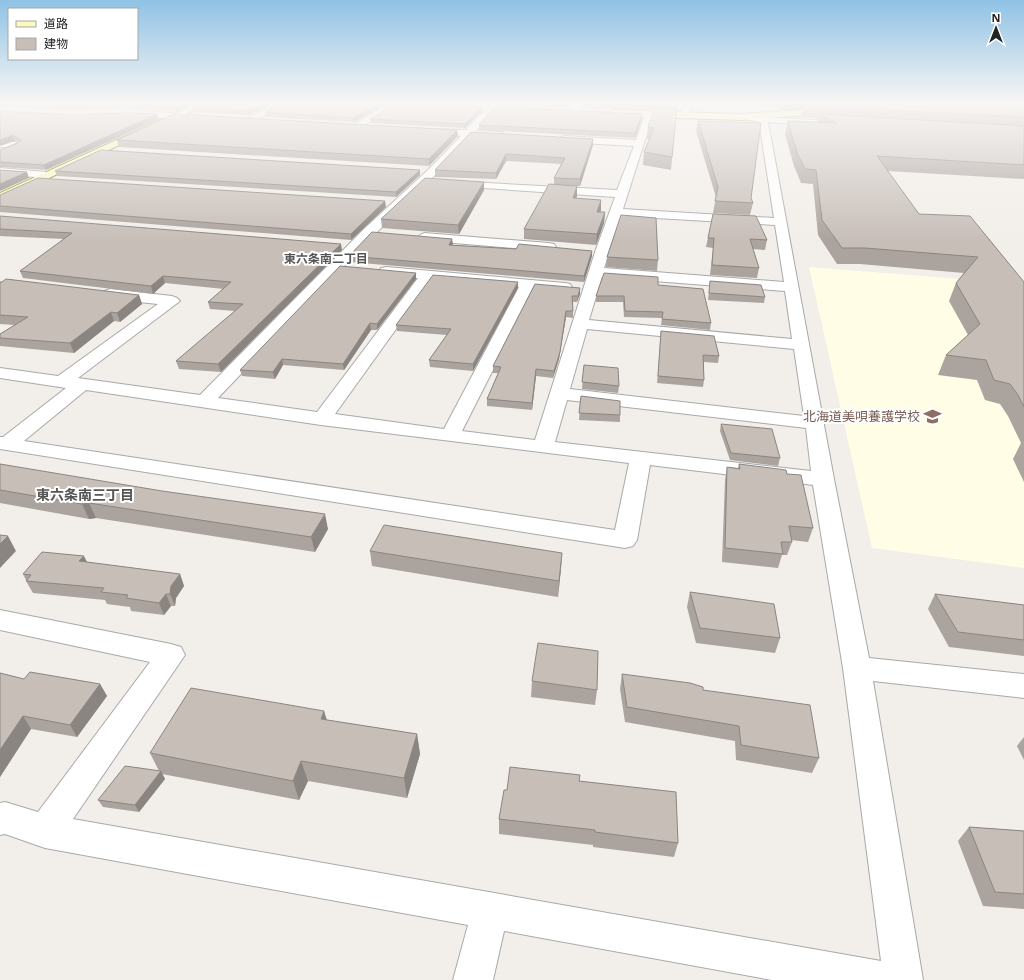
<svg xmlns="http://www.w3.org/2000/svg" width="1024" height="980" font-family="'Noto Sans','Noto Sans JP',sans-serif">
<rect width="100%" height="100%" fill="#f2eee9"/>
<path fill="#fffde5" d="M809 267 1024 284V568L872 548Z"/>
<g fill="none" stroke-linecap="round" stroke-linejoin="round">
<defs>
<g id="street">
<path d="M277 103H287L251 123 248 124 244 121Z"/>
<path d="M390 103H400L358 129 355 130 350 127Z"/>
<path d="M575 103H583L577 113 574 114 570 111Z"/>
<path d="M685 103H693L687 116 683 119 679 116Z"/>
<path d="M493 104 497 107 476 131 500 132 503 133V137L471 136 437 173 374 235 218 398 317 412 418 278 381 274 379 271 381 268 386 267 565 283 570 284 572 287 570 290 565 291 534 289 462 431 535 440 595 252 615 197 453 186 449 185 447 183 449 181 617 190 634 146 564 142 559 139 564 136 636 140 645 115 649 112 653 115 623 209 774 218 759 121 747 120V116L848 122V126L845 127 768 122 834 479 869 658 1024 674V698L873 681 923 980H772L504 931 493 980H453L468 925 45 848 5 834 0 835V803L5 802 38 812 150 662 0 630V610L171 644 181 647 185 655 73 819 881 961 843 668 813 485 650 465 637 540 633 546 625 548 0 449V437H3L66 388 0 378V368L58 376 158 304 110 299 105 297 102 294 105 291 110 289 172 296 177 298 180 301 78 378 200 395 364 229 429 169 461 136 428 134 425 133V129L466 130 490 105ZM621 216 775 225 784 282 604 268ZM602 277 785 291 792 339 589 320ZM432 279 519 287 444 429 335 414ZM587 329 794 349 804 416 570 389ZM86 390 321 425 629 463 615 530 24 441ZM567 400 806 428 811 471 555 442Z"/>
<path d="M127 110 198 115 202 118 198 121 124 115 123 113Z"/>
<path d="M0 141 16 142 21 145 16 148 0 147Z"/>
<path d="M0 168 46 172 51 175 46 178 0 174Z"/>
<path d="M424 233 549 243 554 244 556 247 554 250 549 251 419 240 417 237Z"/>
</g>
<g id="secondary">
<path d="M198 103H209L0 201V193Z"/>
<path d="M399 103H452L523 106 527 109 523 112 403 106Z"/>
<path d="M831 108 834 109V113L741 120 612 116 608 113 612 110 741 114Z"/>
</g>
</defs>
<use href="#street" stroke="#a9a9a9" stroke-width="2"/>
<use href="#secondary" stroke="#7b7f03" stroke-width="2"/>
<use href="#street" fill="#fff" fill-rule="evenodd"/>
<use href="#secondary" fill="#fbfabe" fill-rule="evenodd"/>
</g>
<g fill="#aba39e">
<path d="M0 103H195L176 111 129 108 74 110 0 107Z"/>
<path d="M202 103H274L249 115 193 112 192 107Z"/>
<path d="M388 103 354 122 266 117 265 112Z"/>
<path d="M498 103H574L570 107Z"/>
<path d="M582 103H677L671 170 643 165 644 152 649 139H647L648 127 654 111 582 108Z"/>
<path d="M766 103H1024V179L888 171 919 214 1024 282V482L1013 459 1021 443 1008 416 1000 404 985 400 977 380 938 375 946 355 968 335 949 301 956 283 964 273 860 264H837L818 235 813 184 801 183 794 166 785 134 788 121 817 122V118L801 117 802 110 783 111Z"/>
<path d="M0 111 72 115 157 114 159 119 46 170 0 167V150L18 142 15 141Z"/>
<path d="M482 111 465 128 371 123 370 119Z"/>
<path d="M642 119 635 138 479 130V125Z"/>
<path d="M698 121 751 198 753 203 750 215 713 213 716 197 696 131Z"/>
<path d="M457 130 458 136 429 166 119 147 117 140Z"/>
<path d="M471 132 593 145 580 186H577V196L576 198 601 210 600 212H605L604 223 596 245 524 239V229L554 184V178L561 164 506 161 496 179 435 177V170Z"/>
<path d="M55 171 420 175 396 197 57 176Z"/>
<path d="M484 190 459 234 382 228 381 219Z"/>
<path d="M0 195 386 207 351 240 0 212Z"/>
<path d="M713 214 767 240 765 250 753 249 759 268 757 278 710 275 713 248 706 247Z"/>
<path d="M0 216 342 250 221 372 179 369 176 361 235 311 210 309 208 302 224 289 165 283 153 294 23 278 20 271 64 239 0 236Z"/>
<path d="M452 239V245L516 249 592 251V256L584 282 350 262 349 256Z"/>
<path d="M607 257 658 260 657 271 606 267Z"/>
<path d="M416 273V279L377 330H371L344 370 283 365 275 379 242 376 240 370Z"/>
<path d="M710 281 765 297 764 303 708 300Z"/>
<path d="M0 282 139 295 142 304 120 322 114 321 74 353 0 346V334L15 325 0 324Z"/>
<path d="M518 282V288L473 371 430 367 429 360 447 335 397 331 396 325Z"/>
<path d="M535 284 580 294 577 302H572L573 311V318L566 317 559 359 553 378 536 376 532 410 487 406V399L498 373H493V366Z"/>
<path d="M658 285 711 323 710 330 661 325 662 318 624 317 623 302H596V296Z"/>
<path d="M661 331 719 356 718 363 704 362V380L703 387 657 383Z"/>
<path d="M584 365 619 386 618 393 582 389Z"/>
<path d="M581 396 620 415V422L579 420Z"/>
<path d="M721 424 780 458 778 466 730 460 720 431Z"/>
<path d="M0 464 328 529 315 552 96 518 89 519 0 503Z"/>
<path d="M739 464 787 474 813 528 808 542 791 540 792 542 787 555H782L778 568 722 562 725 480 727 467 738 468Z"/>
<path d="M370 551 562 553 561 568 558 597 372 566Z"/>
<path d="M87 562 180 574 184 586 176 598 175 606H171L164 615 131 611 130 607 107 604 105 600 33 593 26 581V580L23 574Z"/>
<path d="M690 592 780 638 775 653 696 643 687 607Z"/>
<path d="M935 594 1024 605V656L949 647 928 609Z"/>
<path d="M0 673 24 679 100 684 107 696 77 737 31 729 0 777Z"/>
<path d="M622 674 703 690 819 758 812 773 736 760 735 741 625 722 620 689Z"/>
<path d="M532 681 597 690 595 705 531 697Z"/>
<path d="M324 711 327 720 417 734 420 754 407 798 308 781 299 800 162 774 165 779 139 812 103 807 98 800 159 771 150 753Z"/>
<path d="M1024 737V760L1017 746Z"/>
<path d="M579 781 678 843 674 857 593 847V845L499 834V819L507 790Z"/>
<path d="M969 827 1024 831V909L983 906 958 841Z"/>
</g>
<g fill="#8b8581">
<path d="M183 103H195L176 111 175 107Z"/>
<path d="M264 103H274L249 115 248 111Z"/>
<path d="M379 103H388L354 122 353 118Z"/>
<path d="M571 103H574L570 107Z"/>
<path d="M785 103H889L803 106 802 110 783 111Z"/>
<path d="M482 107V111L465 128V124Z"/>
<path d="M157 114 159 119 46 170 44 165Z"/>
<path d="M642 114V119L635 138V133Z"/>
<path d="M457 130 458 136 429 166V159Z"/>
<path d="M13 135 15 141 0 146V140Z"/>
<path d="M593 139V145L580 186V179Z"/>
<path d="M506 154V161L496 179V173Z"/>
<path d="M420 170V175L396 197V192Z"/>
<path d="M27 172 29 178 0 191V184Z"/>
<path d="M484 182V190L459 234 458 225Z"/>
<path d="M577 186V196L573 208V198Z"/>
<path d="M601 200V210L596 222 597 212Z"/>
<path d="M385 201 386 207 351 240V234Z"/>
<path d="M605 212 604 223 596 245 597 234Z"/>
<path d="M452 239 453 244 449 251V245Z"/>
<path d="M341 244 342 250 221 372 218 364Z"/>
<path d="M592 251V256L584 282V276Z"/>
<path d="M416 273V279L377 330V324Z"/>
<path d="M163 276 165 283 153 294 151 286Z"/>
<path d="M518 282V288L473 371V364Z"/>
<path d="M580 288V294L577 302 578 296Z"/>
<path d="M139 295 142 304 120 322 117 313Z"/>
<path d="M566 311V317L559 359 553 378 554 371Z"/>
<path d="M111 312 114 321 74 353 70 343Z"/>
<path d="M370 323 371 330 344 370 343 364Z"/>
<path d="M282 359 283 365 275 379 273 372Z"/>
<path d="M536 369V376L532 410V403Z"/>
<path d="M89 503 96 518 89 519 82 504Z"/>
<path d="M325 514 328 529 315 552 311 537Z"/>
<path d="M8 536 16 551 0 568V544Z"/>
<path d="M562 553 561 568 558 597 559 581Z"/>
<path d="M84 556 90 568 79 561Z"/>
<path d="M180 574 184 586 176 598 175 606 170 594 171 586Z"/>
<path d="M166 594 171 606 164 615 159 603Z"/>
<path d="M100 684 107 696 77 737 70 725Z"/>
<path d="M324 711 330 732 321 719Z"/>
<path d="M23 716 31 729 0 777V750Z"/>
<path d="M417 734 420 754 407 798 404 778Z"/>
<path d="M301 761 308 781 299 800 293 781Z"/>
<path d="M161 771 165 779 139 812 135 805Z"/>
</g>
<g fill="#c7beb8" stroke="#8b8581">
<path d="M11 103H183L175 107 128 104 72 106Z"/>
<path d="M202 103H264L248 111 192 107Z"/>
<path d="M281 103H379L353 118 265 112Z"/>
<path d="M396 103H401L482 107 465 124 370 119Z"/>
<path d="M582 103H677V107Z"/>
<path d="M844 103H1024V117L803 106Z"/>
<path d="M495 107 642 114 635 133 479 125Z"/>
<path d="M654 109H677L672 157 644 152 654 128 648 127Z"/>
<path d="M0 111 72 115 128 113 157 114 44 165 0 162V150L18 143 21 140 13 135 0 140Z"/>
<path d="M174 114 457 130 429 159 117 140Z"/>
<path d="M818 114 1024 126V165L877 156 919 214 970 216 1024 282V407L1018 395 1010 384 994 380 986 360 946 355 980 324 956 283 978 257 865 248H842L822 220 816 170 805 169 797 153 788 121 837 123Z"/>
<path d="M698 121 761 123 751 198 753 203 715 201 718 187Z"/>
<path d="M471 132 593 139 580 179 554 178 565 158 506 154 496 173 435 170Z"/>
<path d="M101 150 420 170 396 192 55 171Z"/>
<path d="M0 170 27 172 0 184Z"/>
<path d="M38 178 385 201 351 234 0 206V195Z"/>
<path d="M425 178 484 182 458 225 381 219Z"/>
<path d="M549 184 577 186 573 198 601 200 597 212H605L597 234 524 229Z"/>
<path d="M713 214 756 216 767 240 750 239 759 268 712 265 714 238H708Z"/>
<path d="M621 215 656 218 658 260 607 257Z"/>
<path d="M0 216 341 244 218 364 176 361 243 304 208 302 231 282 163 276 151 286 20 271 72 233 0 229Z"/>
<path d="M372 232 452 239 449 245 516 249 519 244 592 251 584 276 349 256Z"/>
<path d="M340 266 416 273 377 324 370 323 343 364 282 359 273 372 240 370Z"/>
<path d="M604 273 658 277V285L703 289 711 323 662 319 663 312 625 311 624 296H596Z"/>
<path d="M433 275 518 282 473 364 429 360 451 329 396 325Z"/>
<path d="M6 279 139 295 117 313 111 312 70 343 0 338V334L28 317 0 315V282H2Z"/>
<path d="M710 281 761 285 765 297 709 293Z"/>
<path d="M535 284 580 288 578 296H572L573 311H566L560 352 554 371 536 369 532 403 487 399 501 367 493 366Z"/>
<path d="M661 331 714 336 719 356 703 355 704 380 658 376Z"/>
<path d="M584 365 618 368 619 386 582 382Z"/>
<path d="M581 396 620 401V415L579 413Z"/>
<path d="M721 424 772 429 780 458 731 453Z"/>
<path d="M0 464 162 491 325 514 311 537 89 503 82 504 0 490Z"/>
<path d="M739 464 786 470 787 474 801 475 813 528 789 526 792 542H781L783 554 725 548 727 467 740 469Z"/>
<path d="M384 525 562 553 559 581 370 551Z"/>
<path d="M0 535 8 536 0 544Z"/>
<path d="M42 552 84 556 79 561 180 574 171 586 170 594H166L159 603 126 598 128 595 101 592 104 588 26 581 31 575 23 574Z"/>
<path d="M690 592 774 604 780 638 700 628Z"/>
<path d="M935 594 1024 605V640L958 632Z"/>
<path d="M538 643 598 651 597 690 532 681Z"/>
<path d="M30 672 100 684 70 725 23 716 0 750V673L24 679Z"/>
<path d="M622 674 690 683 703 687V690L810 705 819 758 741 745 739 726 627 707Z"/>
<path d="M191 688 324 711 321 719 417 734 404 778 301 761 293 781 150 753Z"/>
<path d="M125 766 161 771 135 805 98 800Z"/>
<path d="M510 767 580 775 579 781 676 792 678 843 595 832V830L499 819 504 790H507Z"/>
<path d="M969 827 1024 831V894L995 892Z"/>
</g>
<linearGradient id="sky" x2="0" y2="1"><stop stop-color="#8fc2e5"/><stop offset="0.43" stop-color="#f9f7f5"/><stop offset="1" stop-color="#f9f7f5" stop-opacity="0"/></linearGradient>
<rect width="1024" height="240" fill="url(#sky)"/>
<defs>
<symbol id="school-bare" viewBox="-9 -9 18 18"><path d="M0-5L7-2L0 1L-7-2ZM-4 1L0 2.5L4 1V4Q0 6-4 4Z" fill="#8d6e63" stroke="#fff" stroke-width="2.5" paint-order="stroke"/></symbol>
</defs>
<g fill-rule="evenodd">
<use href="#school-bare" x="920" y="404" width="25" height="25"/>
</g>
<g text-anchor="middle" stroke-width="4" stroke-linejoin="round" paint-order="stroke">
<g font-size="12" font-weight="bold" fill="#555" stroke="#fff">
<text x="326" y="263">東六条南二丁目</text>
</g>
<g font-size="13" fill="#785e54" stroke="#fff" text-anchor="end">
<text x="920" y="421">北海道美唄養護学校</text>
</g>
<g font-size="14" font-weight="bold" fill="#555" stroke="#fff">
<text x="85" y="500">東六条南三丁目</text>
</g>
</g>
<rect x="8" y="8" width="130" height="52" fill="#ffffff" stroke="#a7a7a7"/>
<rect x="16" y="21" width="20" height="6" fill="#fbfabe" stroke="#a7a7a7"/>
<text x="44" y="28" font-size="12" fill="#222222">道路</text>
<rect x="16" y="38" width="20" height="12" fill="#c7beb8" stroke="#a7a7a7"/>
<text x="44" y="48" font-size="12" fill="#222222">建物</text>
<g transform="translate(996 28)" stroke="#ffffff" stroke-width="3" paint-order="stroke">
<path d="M0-3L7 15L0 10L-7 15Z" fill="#222222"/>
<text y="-6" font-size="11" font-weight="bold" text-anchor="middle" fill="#222222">N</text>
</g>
</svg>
